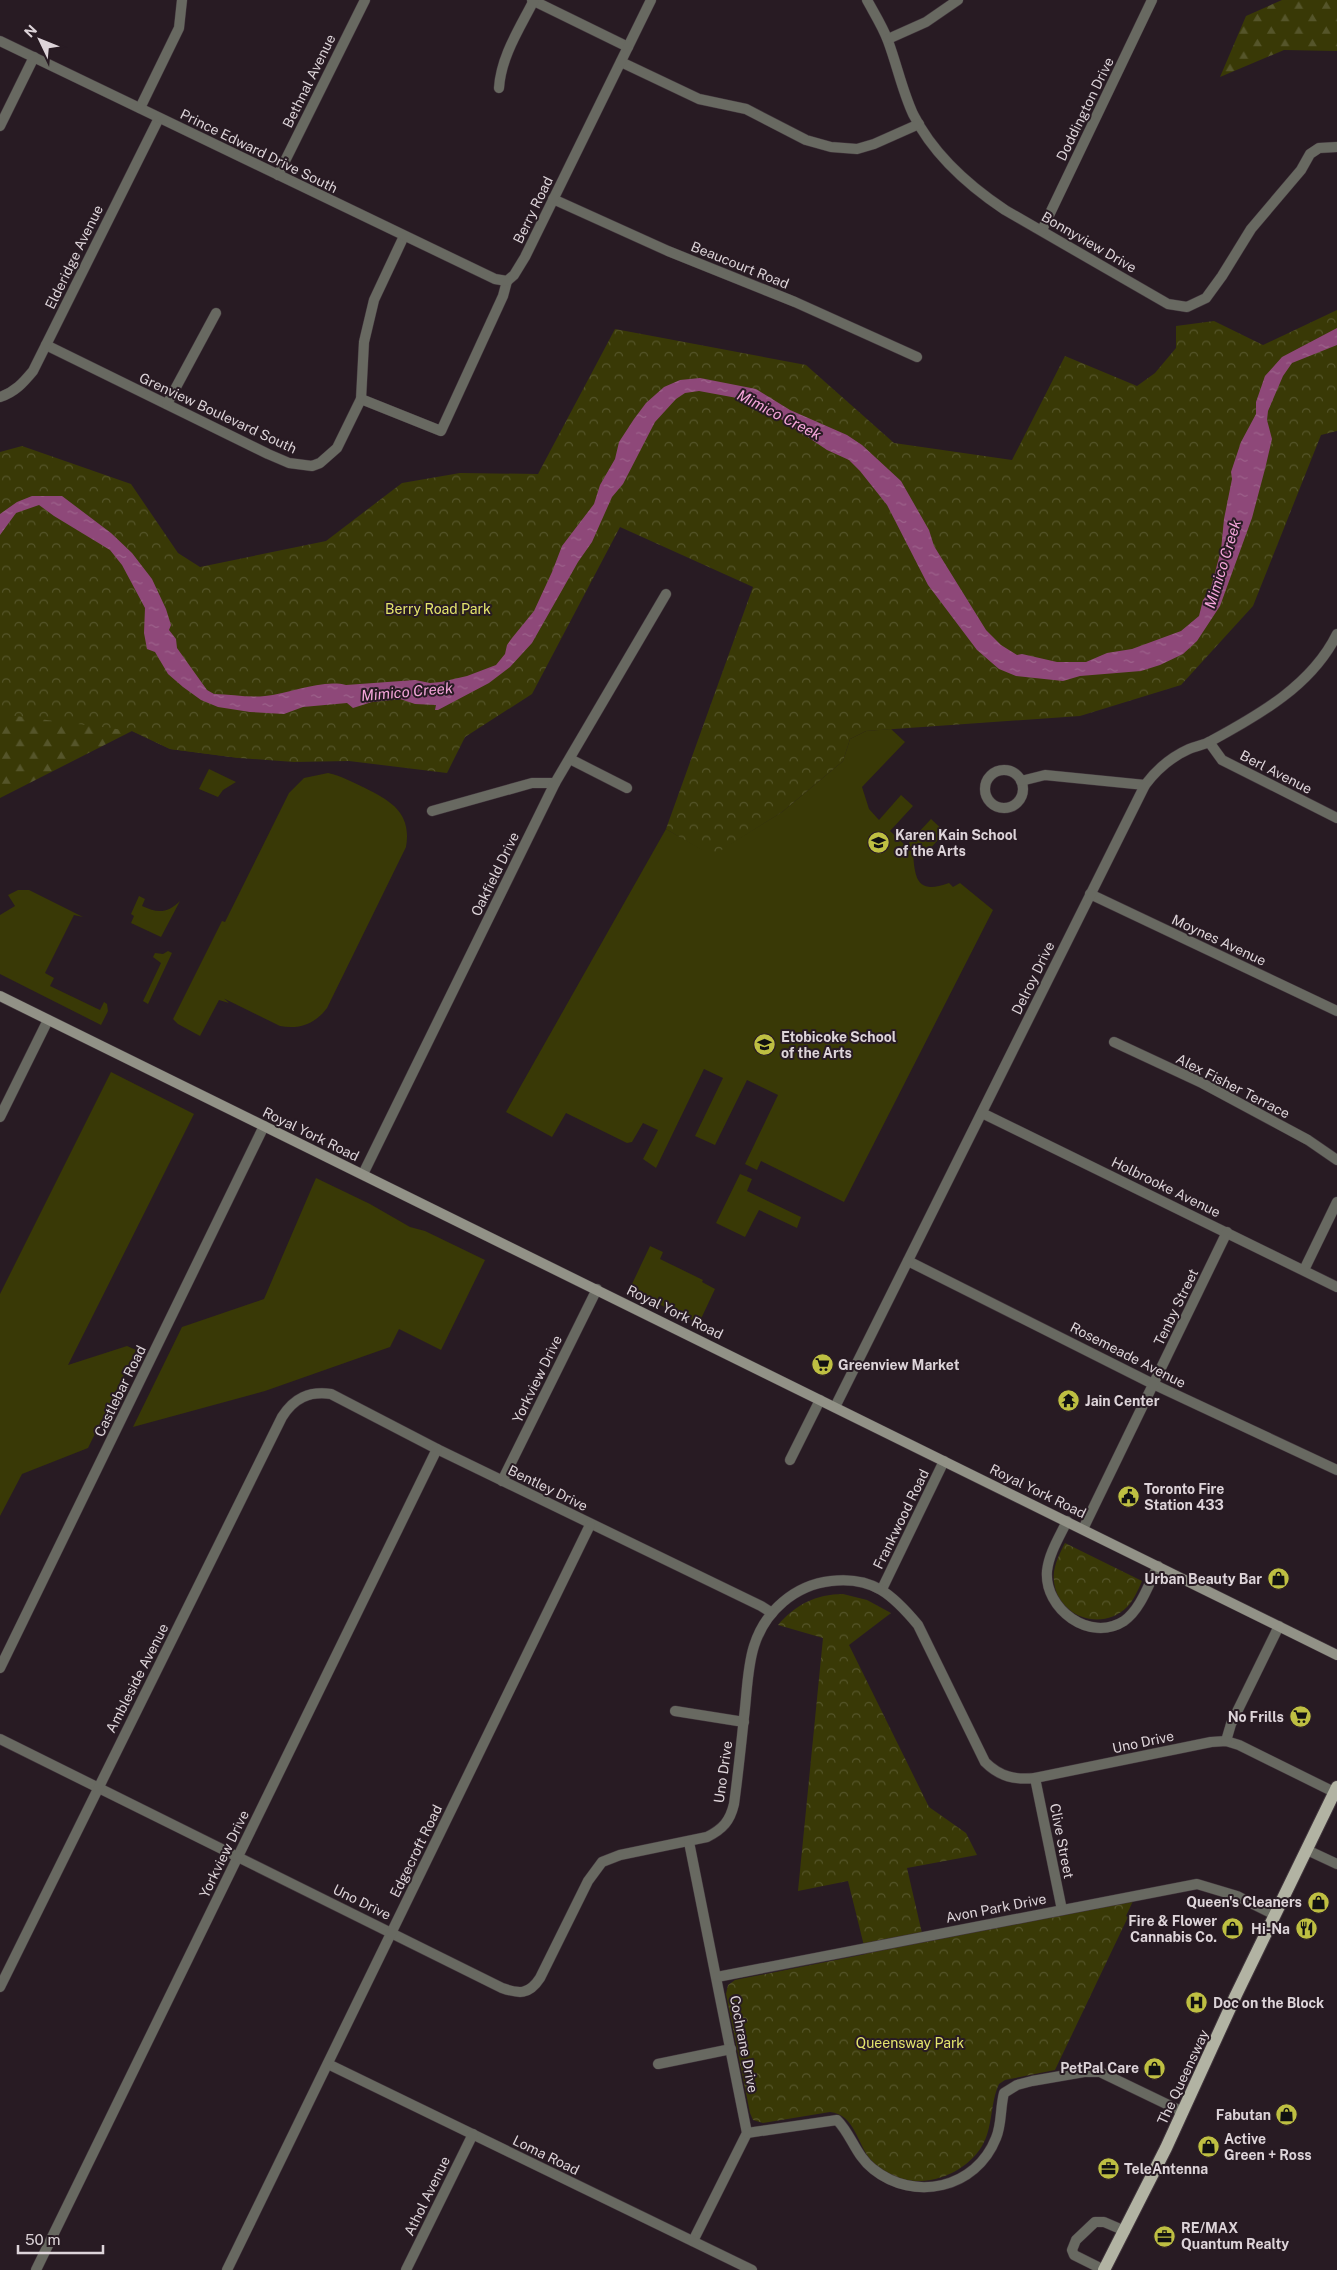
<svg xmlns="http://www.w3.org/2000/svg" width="1337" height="2270" font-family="'Public Sans',sans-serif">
<defs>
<pattern id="forest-firs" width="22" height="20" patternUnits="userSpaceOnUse" patternTransform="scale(1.25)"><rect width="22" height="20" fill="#393906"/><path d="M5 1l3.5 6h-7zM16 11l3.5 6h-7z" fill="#55552a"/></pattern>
<pattern id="park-crowns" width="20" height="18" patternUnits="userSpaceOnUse" patternTransform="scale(1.25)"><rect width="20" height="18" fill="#393906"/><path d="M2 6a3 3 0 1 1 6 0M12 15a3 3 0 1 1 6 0" fill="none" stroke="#55552a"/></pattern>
<pattern id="water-ripples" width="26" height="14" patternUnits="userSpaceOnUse" patternTransform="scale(1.25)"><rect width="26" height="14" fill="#8e4879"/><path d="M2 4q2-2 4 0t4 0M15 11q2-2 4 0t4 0" fill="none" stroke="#9d628b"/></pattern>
</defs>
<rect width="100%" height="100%" fill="#281b23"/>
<g fill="#393906">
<path d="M891 729 905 742 862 787 869 809 879 820 901 795 913 806 890 831 906 846 931 819 945 832 921 859 913 853C915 881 918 894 949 883L953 887 960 883 993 910 844 1202 761 1161 757 1170 745 1164 778 1095 747 1080 715 1145 695 1136 723 1078 704 1069 656 1168 643 1159 658 1130 643 1123 632 1142 627 1143 566 1113 552 1137 506 1112 666 829 712 855 782 812 843 761 850 739 866 731Z"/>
<path d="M209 769 236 782 223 790 218 797 199 789Z"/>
<path d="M328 773C342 776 352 782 365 788 391 801 412 813 406 847L327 1008C316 1023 300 1030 280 1026L223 998 217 992 229 1003 219 1000 200 1036 178 1024 173 1019 222 921 225 922 289 793 304 778Z"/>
<path d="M18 890H29L83 917 74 915 45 973 54 978 50 986 100 1010 104 1002 107 1004 108 1011 101 1025 0 974V915L15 906 8 895Z"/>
<path d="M139 896 145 899 142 906C157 913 167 914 180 901L161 937 131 923 134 916 131 914Z"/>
<path d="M168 951 172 953 148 1004 143 1001 161 963 153 957 155 953 163 954Z"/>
<path d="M111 1072 194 1114 68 1365 127 1346 136 1350 88 1448 22 1474 0 1516V1294Z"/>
<path d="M740 1174 752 1179 747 1191 801 1217 797 1228 759 1210 745 1237 716 1223Z"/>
<path d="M316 1178 370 1204 410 1227 425 1231 485 1260 441 1350 399 1329 390 1347 265 1391 133 1427 182 1327 264 1299Z"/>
<path d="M650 1246 663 1252 660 1259 703 1280 702 1282 715 1289 699 1323 633 1292 632 1284Z"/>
</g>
<g fill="url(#forest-firs)">
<path d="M1282 0H1337V51L1284 50 1220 77 1246 16Z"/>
<path d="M0 625 239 758 170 749 132 731 0 798Z"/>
</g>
<g fill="url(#park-crowns)">
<path d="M1337 310V431L1321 435 1253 606 1181 685 1080 716 866 731 850 739 843 761 782 812 712 856 666 829 753 587 620 527 532 694 465 737 447 773 349 761 294 762 239 758 170 749 132 731 0 714V452L22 446 131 484 178 553 200 567 326 541 402 483 460 473 538 474 615 329 806 365 894 443 1012 460 1065 356 1137 386 1155 373 1176 348V326L1214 321 1263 345Z"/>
<path d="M1065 1543 1142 1581C1138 1590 1134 1600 1127 1607 1102 1632 1058 1617 1054 1582 1052 1568 1059 1555 1065 1543Z"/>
<path d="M843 1594 867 1600 891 1613 849 1645 929 1807 966 1833 977 1855 907 1868 924 1942 1133 1901 1126 1916 1128 1917 1055 2070 1005 2080 999 2084C990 2103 993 2128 982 2146 960 2183 899 2196 870 2159 857 2143 855 2115 830 2112L763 2123 753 2120 750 2113 726 1994 728 1985 735 1980 866 1954 848 1881 798 1891 823 1638 778 1625C795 1605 816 1594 843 1594Z"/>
</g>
<path fill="url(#water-ripples)" d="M1337 328V345L1292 363 1283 376 1268 411 1267 420 1272 439 1265 469 1252 518 1220 606 1197 641 1183 654 1160 665 1141 671 1080 676 1063 681 1016 676 999 669 977 650 928 585 887 505 860 471 849 460 827 450 781 419 737 398 699 391 685 393 676 399 655 422 623 484 612 497 592 542 578 562 532 643 510 667 489 683 438 710H435L436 705 415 704 400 699 372 702 353 708 347 703 303 707 284 714 250 712 218 707 201 700 183 687 168 674 155 652 147 649 144 633 145 608 122 565 110 550 54 516 39 505 16 513 0 535V514L17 502 32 496H62L111 533 132 553 152 579 166 609 171 625 169 630 176 639 177 648 207 690 214 694C231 694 248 698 265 696 289 694 322 679 346 685L415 680 430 683 441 682 467 676 496 665 505 654 507 645 512 638 534 611 552 572 562 546 594 504 600 485 615 459 619 442 634 419 646 403 664 387 680 380 700 378 756 389 790 410 847 435 862 445 901 481 929 530 934 546 986 630 1001 645 1017 655 1022 654 1057 662H1086L1107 653 1132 649 1181 631 1199 616 1203 600 1210 591 1221 550 1224 519 1232 479 1231 472 1241 442 1256 414V402L1265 376 1282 357Z"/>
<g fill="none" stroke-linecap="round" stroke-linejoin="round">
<defs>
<g id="minor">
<path d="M532 0 628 47"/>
<path d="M867 0C874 13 883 27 888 41 897 65 902 90 913 114 933 154 969 186 1005 210L1168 304 1187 307 1206 298 1222 276 1251 229 1301 170 1310 154 1319 148 1337 147"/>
<path d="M888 39 926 22 958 0"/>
<path d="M621 62 699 99 746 109 806 140 831 147 857 149 874 144 919 124"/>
<path d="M499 88C501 56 520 28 534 0"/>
<path d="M140 108 179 28 182 0"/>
<path d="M0 126 34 57"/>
<path d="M278 175 365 0"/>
<path d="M553 199 668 251 795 302 917 357"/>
<path d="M1042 230 1152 0"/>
<path d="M46 345 268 454 289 463 312 466 320 463 337 448 361 399 364 342 374 300 404 236"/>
<path d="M0 397C15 392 23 383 33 371L159 118"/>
<path d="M361 399 441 431 503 296 507 281"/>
<path d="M167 404 216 313"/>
<path d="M1209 742 1222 760 1337 818"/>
<path d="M570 759 627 788"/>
<circle cx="1004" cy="789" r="19"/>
<path d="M1021 781 1045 775 1145 785"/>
<path d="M432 811 532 783H555"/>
<path d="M1090 894 1337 1011"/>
<path d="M1114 1042 1202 1083 1308 1140 1337 1160"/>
<path d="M982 1113 1337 1287"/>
<path d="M0 1117 48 1020"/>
<path d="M363 1174 555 783 666 594"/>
<path d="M908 1261 1153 1384 1337 1470"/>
<path d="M1304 1270 1337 1202"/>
<path d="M835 1407 1145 785C1157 769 1171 757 1189 749 1196 746 1204 745 1211 741 1259 715 1312 685 1337 634"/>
<path d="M790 1460 820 1400"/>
<path d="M502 1481 597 1289"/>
<path d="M1067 1521C1060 1536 1049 1553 1047 1571 1044 1609 1090 1643 1124 1621 1141 1609 1149 1583 1158 1566"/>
<path d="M1083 1529 1227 1232"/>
<path d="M882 1589 944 1461"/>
<path d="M0 1668 264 1126"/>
<path d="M675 1711 744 1722"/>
<path d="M0 1739 502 1988C519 1994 529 1995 540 1978L588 1881 602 1862 620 1855 707 1837C723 1829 730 1821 734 1804 738 1775 741 1746 744 1717 747 1694 747 1668 754 1646 765 1611 795 1585 831 1581 873 1576 893 1595 918 1625L985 1762C1000 1777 1015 1780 1035 1778L1211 1742 1226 1741 1239 1745 1334 1792"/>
<path d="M1226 1741 1231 1724 1279 1626"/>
<path d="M1035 1778 1062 1910"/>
<path d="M689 1842 747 2133 693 2241"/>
<path d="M1307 1850 1337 1864"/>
<path d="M717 1977 1197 1884 1237 1896 1275 1915"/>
<path d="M0 1987 282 1417C294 1398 309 1391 331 1394L437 1449 761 1606 772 1613"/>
<path d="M328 2064 752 2270"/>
<path d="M658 2064 731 2049"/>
<path d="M747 2133 837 2120C851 2134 856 2156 873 2169 914 2202 976 2189 996 2138 1002 2124 1000 2108 1004 2093L1017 2085 1032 2081 1084 2072H1100L1183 2112"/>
<path d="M36 2270 437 1449"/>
<path d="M227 2270 590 1525"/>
<path d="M406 2270 473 2134"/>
<path d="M1104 2270 1074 2255 1072 2250 1076 2240 1095 2222H1104L1125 2231"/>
</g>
<path id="tertiary" d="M0 41 495 279 507 281 514 275 525 257 651 0"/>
<path id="secondary" d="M0 996 1337 1655"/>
<path id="primary" d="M1104 2270 1166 2148 1236 1995 1337 1787"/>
</defs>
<use href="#minor" stroke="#41353c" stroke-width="11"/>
<use href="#tertiary" stroke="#41353c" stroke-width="11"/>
<use href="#secondary" stroke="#41353c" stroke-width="11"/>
<use href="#primary" stroke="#41353c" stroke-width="14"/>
<use href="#minor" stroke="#686961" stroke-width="10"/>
<use href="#tertiary" stroke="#686961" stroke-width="10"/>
<use href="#secondary" stroke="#929287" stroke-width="10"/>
<use href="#primary" stroke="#b2b3a3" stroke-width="12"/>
</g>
<defs>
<symbol id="school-disc" viewBox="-11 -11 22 22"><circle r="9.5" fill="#bebf42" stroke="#281b23"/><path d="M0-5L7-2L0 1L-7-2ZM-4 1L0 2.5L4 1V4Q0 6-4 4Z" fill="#111"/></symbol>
<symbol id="supermarket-disc" viewBox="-11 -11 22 22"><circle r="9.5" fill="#bebf42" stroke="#281b23"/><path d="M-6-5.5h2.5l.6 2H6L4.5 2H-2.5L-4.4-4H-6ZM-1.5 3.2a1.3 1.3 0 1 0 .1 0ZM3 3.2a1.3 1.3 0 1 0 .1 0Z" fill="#111"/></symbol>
<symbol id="temple-disc" viewBox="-11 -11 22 22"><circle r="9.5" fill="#bebf42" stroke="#281b23"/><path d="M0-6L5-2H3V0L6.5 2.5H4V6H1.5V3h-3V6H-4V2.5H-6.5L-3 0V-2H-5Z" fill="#111"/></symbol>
<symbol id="civic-disc" viewBox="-11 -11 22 22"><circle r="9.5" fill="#bebf42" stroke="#281b23"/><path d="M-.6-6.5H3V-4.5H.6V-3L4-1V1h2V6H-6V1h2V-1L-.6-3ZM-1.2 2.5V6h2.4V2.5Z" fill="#111"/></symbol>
<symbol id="shop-disc" viewBox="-11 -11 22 22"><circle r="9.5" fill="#bebf42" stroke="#281b23"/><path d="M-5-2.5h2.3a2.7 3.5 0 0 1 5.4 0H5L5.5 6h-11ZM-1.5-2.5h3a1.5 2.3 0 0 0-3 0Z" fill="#111"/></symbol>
<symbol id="restaurant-disc" viewBox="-11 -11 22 22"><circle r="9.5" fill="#bebf42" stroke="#281b23"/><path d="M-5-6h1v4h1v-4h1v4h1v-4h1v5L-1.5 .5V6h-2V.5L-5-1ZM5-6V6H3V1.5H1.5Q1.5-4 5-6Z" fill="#111"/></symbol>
<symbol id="hospital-disc" viewBox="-11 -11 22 22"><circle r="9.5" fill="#bebf42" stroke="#281b23"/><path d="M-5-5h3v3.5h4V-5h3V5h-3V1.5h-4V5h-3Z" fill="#111"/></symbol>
<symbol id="office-disc" viewBox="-11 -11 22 22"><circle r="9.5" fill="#bebf42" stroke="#281b23"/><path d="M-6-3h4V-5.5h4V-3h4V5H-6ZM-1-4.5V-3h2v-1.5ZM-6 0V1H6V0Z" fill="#111"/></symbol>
</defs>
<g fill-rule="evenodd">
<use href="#school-disc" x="866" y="830" width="25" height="25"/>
<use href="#school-disc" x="752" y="1032" width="25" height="25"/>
<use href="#supermarket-disc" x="810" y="1352" width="25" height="25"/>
<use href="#temple-disc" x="1056" y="1388" width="25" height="25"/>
<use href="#civic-disc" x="1116" y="1484" width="25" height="25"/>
<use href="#shop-disc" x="1266" y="1566" width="25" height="25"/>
<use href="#supermarket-disc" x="1288" y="1704" width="25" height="25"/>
<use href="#shop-disc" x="1306" y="1890" width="25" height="25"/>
<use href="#shop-disc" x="1220" y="1916" width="25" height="25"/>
<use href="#restaurant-disc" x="1294" y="1916" width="25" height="25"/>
<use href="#hospital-disc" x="1184" y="1990" width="25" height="25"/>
<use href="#shop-disc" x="1142" y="2056" width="25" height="25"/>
<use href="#shop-disc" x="1274" y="2102" width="25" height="25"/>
<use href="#shop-disc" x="1196" y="2134" width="25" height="25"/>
<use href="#office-disc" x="1096" y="2156" width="25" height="25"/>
<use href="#office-disc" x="1152" y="2224" width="25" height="25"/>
</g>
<g text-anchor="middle" stroke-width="4" stroke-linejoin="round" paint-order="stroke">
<g font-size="14" fill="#ddd4d9" stroke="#281b23">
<text transform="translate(309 81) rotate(-64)" y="5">Bethnal Avenue</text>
<text transform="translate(1085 109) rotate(-64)" y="5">Doddington Drive</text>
<text transform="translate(259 151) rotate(26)" y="5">Prince Edward Drive South</text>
<text transform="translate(533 210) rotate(-64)" y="5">Berry Road</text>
<text transform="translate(1089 242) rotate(30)" y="5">Bonnyview Drive</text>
<text transform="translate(74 257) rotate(-64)" y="5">Elderidge Avenue</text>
<text transform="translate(740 265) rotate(22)" y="5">Beaucourt Road</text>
<text transform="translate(218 413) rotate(25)" y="5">Grenview Boulevard South</text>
<text transform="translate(1276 772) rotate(27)" y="5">Berl Avenue</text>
<text transform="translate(495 874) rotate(-64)" y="5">Oakfield Drive</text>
<text transform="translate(1219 940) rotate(25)" y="5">Moynes Avenue</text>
<text transform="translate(1033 978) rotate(-64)" y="5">Delroy Drive</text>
<text transform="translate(1233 1086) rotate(27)" y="5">Alex Fisher Terrace</text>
<text transform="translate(311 1134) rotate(26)" y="5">Royal York Road</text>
<text transform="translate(1166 1187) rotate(26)" y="5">Holbrooke Avenue</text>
<text transform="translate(1176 1307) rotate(-64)" y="5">Tenby Street</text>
<text transform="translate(675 1312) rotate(26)" y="5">Royal York Road</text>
<text transform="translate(1128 1355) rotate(27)" y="5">Rosemeade Avenue</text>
<text transform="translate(537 1379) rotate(-64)" y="5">Yorkview Drive</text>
<text transform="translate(120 1391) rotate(-64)" y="5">Castlebar Road</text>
<text transform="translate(548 1488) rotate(26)" y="5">Bentley Drive</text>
<text transform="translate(1038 1491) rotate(26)" y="5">Royal York Road</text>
<text transform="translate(901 1519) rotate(-64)" y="5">Frankwood Road</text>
<text transform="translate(137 1678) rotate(-63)" y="5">Ambleside Avenue</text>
<text transform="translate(1143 1742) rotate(-12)" y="5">Uno Drive</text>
<text transform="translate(723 1772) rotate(-82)" y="5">Uno Drive</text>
<text transform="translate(1062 1841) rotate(79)" y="5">Clive Street</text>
<text transform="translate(416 1851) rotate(-64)" y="5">Edgecroft Road</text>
<text transform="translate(224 1854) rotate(-64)" y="5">Yorkview Drive</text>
<text transform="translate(362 1902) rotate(26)" y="5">Uno Drive</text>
<text transform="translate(996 1908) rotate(-11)" y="5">Avon Park Drive</text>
<text transform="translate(744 2044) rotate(79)" y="5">Cochrane Drive</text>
<text transform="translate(1183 2077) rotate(-65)" y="5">The Queensway</text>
<text transform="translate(546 2155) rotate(26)" y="5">Loma Road</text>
<text transform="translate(427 2196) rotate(-64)" y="5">Athol Avenue</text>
</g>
<g font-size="14" fill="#e4e56d" stroke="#281b23">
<text x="438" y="614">Berry Road Park</text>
<text x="910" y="2048">Queensway Park</text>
</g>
<g font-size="14" font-weight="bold" fill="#ddd4d9" stroke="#281b23" text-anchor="start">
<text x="895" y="840">Karen Kain School<tspan x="895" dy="16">of the Arts</tspan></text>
<text x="781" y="1042">Etobicoke School<tspan x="781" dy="16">of the Arts</tspan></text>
<text x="838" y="1370">Greenview Market</text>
<text x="1085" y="1406">Jain Center</text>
<text x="1144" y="1494">Toronto Fire<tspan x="1144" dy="16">Station 433</tspan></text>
<text x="1262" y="1584" text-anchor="end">Urban Beauty Bar</text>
<text x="1284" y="1722" text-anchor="end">No Frills</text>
<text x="1302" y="1907" text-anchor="end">Queen's Cleaners</text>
<text x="1217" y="1926" text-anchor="end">Fire &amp; Flower<tspan x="1217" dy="16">Cannabis Co.</tspan></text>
<text x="1290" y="1934" text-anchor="end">Hi-Na</text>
<text x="1213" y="2008">Doc on the Block</text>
<text x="1139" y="2073" text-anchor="end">PetPal Care</text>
<text x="1271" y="2120" text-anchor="end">Fabutan</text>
<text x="1224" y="2144">Active<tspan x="1224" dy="16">Green + Ross</tspan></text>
<text x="1124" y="2174">TeleAntenna</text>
<text x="1181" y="2233">RE/MAX<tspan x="1181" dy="16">Quantum Realty</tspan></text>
</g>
<g font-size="15" font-style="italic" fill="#f5a5da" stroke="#281b23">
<text transform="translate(779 415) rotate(27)" y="5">Mimico Creek</text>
<text transform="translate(1223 564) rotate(-73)" y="5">Mimico Creek</text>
<text transform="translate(407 692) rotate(-5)" y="5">Mimico Creek</text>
</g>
</g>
<g transform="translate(40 40) rotate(313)" stroke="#281b23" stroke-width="4" paint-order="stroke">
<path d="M0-4L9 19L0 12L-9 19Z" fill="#ddd4d9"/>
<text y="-8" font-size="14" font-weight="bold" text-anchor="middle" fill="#ddd4d9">N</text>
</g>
<path d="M18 2245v8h85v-8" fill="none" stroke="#ddd4d9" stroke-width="2.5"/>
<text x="25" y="2245" font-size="15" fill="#ddd4d9" stroke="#281b23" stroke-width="4" paint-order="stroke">50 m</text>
</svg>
